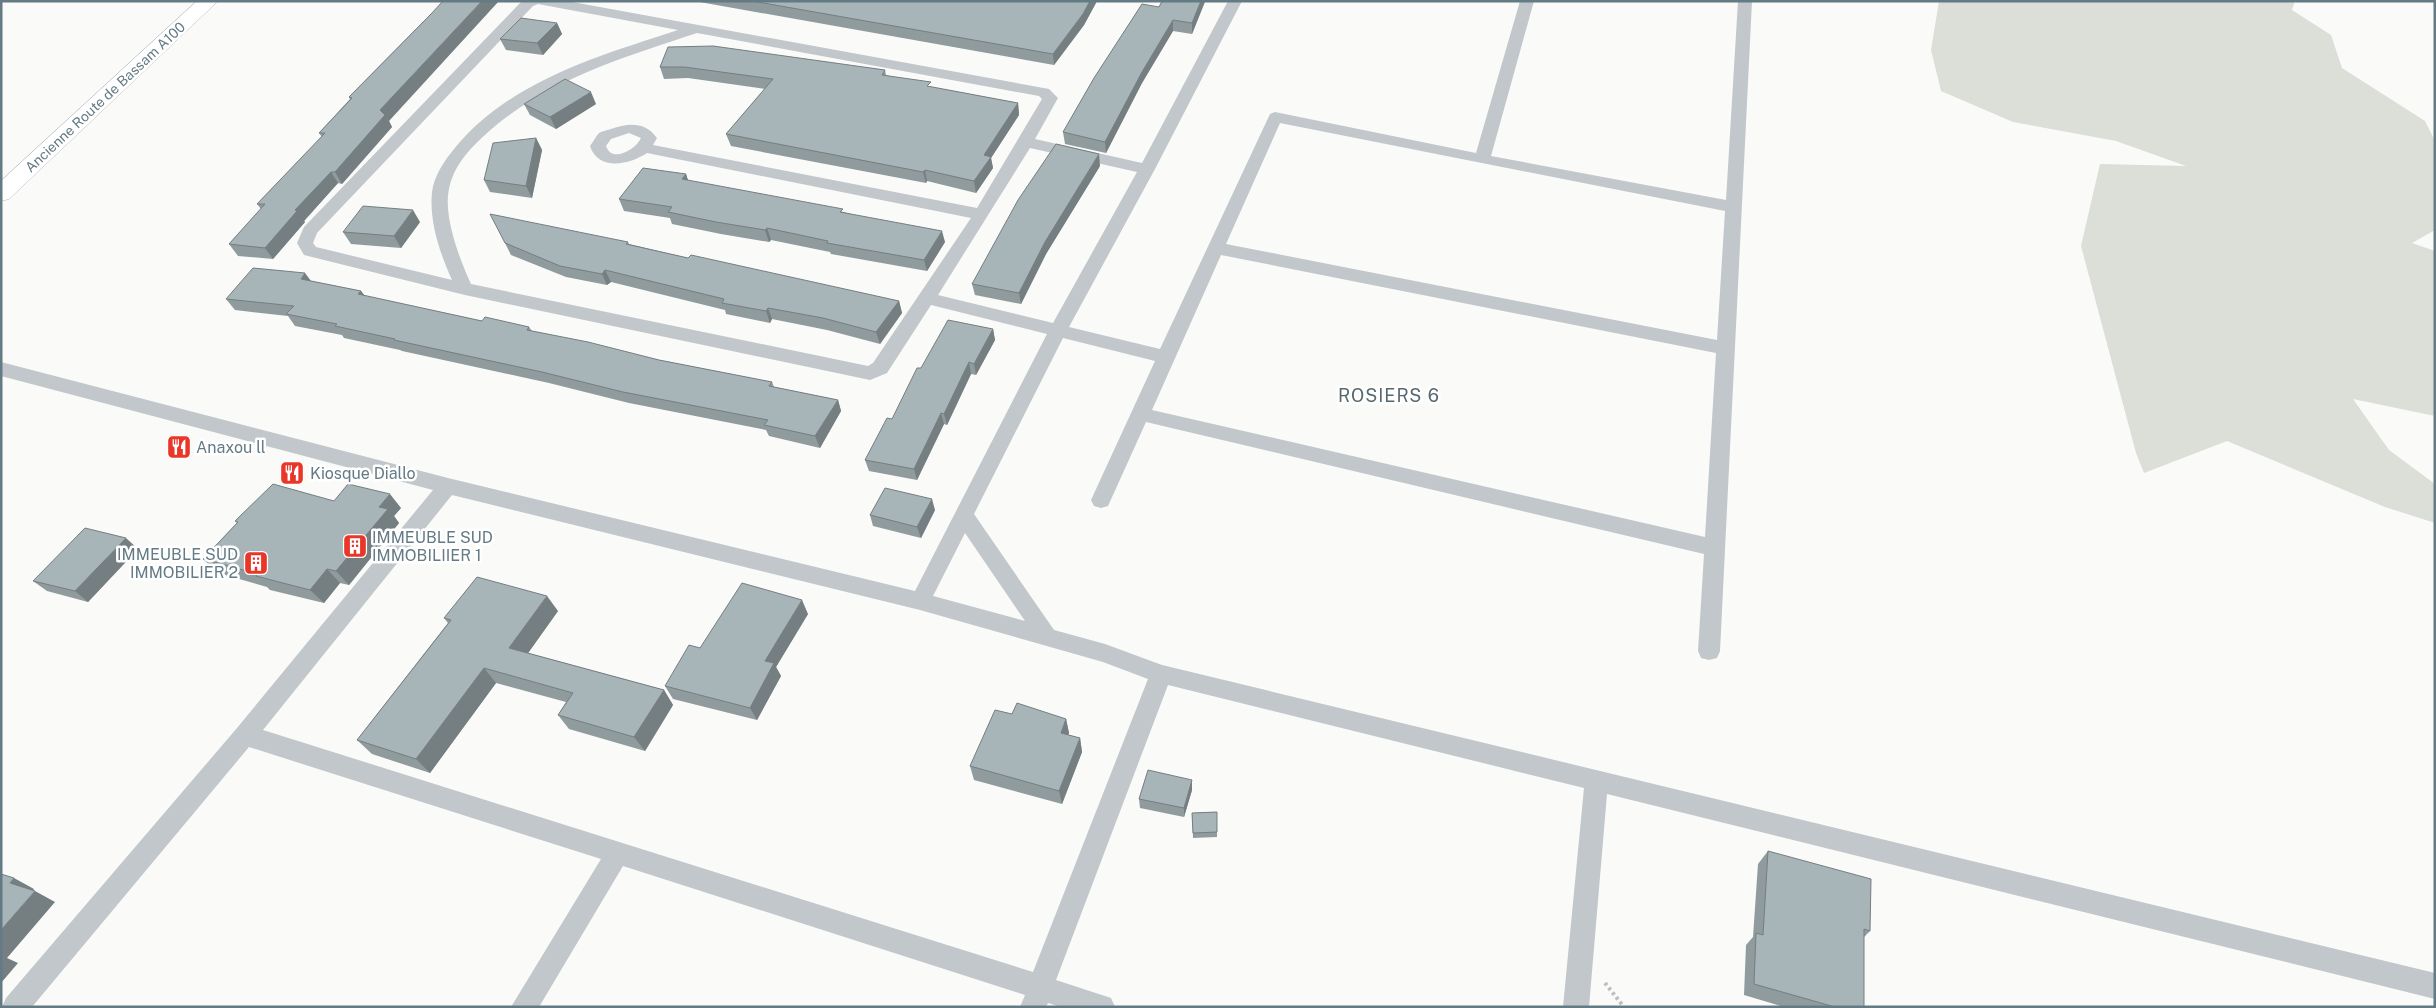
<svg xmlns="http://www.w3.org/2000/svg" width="2436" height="1008" font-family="'Public Sans',sans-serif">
<rect width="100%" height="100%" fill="#fafaf8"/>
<path fill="#dbdfd7" d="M1939 1H2295L2292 10 2331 35 2342 68 2425 121 2435 141V230L2412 243 2435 251V416L2353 399 2389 450 2435 484V523L2385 507 2227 441 2144 473 2136 453 2081 246 2100 164 2186 166 2116 141 2013 122 1941 91 1931 50Z"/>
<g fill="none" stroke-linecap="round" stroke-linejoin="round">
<defs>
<path id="secondary" d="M197 1H218L9 199 1 201V181Z"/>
</defs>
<use href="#secondary" stroke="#b3bcbf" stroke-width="1"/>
<path stroke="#bbc0c2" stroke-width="4" stroke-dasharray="3 3" stroke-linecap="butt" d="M1605 983 1624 1007"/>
<path fill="#c1c7ca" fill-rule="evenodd" d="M522 1H567L1049 89 1058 98 1035 139 1142 163 1228 1H1242L1155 169 1069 327 1160 349 1270 114 1275 112 1476 153 1520 1H1534L1491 156 1726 200 1738 1H1752L1720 651 1717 658 1709 660 1701 658 1698 651 1704 554 1146 422 1108 506 1101 508 1094 506 1091 500 1155 361 1063 338 974 514 1054 630 1105 644 1162 665 2435 973V999L1607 794 1589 1007H1563L1584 788 1168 685 1056 980 1111 998 1115 1007H1061L1048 1003 1046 1007H1020L1025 995 623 866 539 1007H511L601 859 249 747 32 1007H2L6 998 237 728 433 490 1 376V362L448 478 915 591 1047 334 931 305 887 373 870 380 465 295 304 255 297 243 304 227ZM538 4 678 30C599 56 509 81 454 149 444 161 434 176 432 192 429 222 440 253 452 280L316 247 313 243 317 233 533 6ZM697 33 1039 96 1042 99 977 208 653 145 657 138C645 121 628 123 611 129 608 130 602 131 599 133 596 136 593 142 590 146 598 171 629 165 647 153L971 218 873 363 868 366 471 284C460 260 443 217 449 189 453 167 470 148 486 134 546 80 622 58 697 33ZM1280 123 1725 211 1717 340 1226 244ZM629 133 641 138C636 149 612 164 606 146L611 139ZM1030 148 1137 172 1053 323 938 295ZM1221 255 1716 353 1705 537 1152 410ZM452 495 920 610 1103 662 1148 679 1033 972 263 730ZM965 533 1025 621 933 596Z"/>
<use href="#secondary" fill="#fff" fill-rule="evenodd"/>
</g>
<g fill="#909b9e">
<path d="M694 1H1097L1084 25 1054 65Z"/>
<path d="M1162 1H1209L1208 2H1205L1192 34 1173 31 1142 83 1106 153 1065 144 1063 132 1159 7Z"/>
<path d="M431 14 389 121 392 127 342 184 338 183 304 221 305 222 273 259 238 256 229 244 261 209 257 204 322 137 319 133 350 99 349 97Z"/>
<path d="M557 23 562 34 543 55 506 50 500 39Z"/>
<path d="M668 47 885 70 886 75 932 87 1018 103 1019 115 991 158 993 168 976 193 927 181 926 183 731 146 726 134 765 89 688 78 664 79 660 67Z"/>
<path d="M524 104H596L556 129 530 115Z"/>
<path d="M536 138 542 150 532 198 490 192 484 180Z"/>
<path d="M1100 166 1046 254 1021 304 975 295 972 284Z"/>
<path d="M686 174 688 181 844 212 945 242 927 271 831 254 830 252 771 240 769 242 721 234 672 224 670 218 624 211 619 199Z"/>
<path d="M420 222 401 248 351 244 343 232Z"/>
<path d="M628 242 629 244 688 258 899 301 902 313 880 344 827 330 772 319 770 323 726 314 725 310 611 282 607 285 566 277 511 255 505 243Z"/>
<path d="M311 281 361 291 365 296 482 321 529 327 532 331 659 360 772 382 774 387 838 400 841 411 820 448 769 436 766 430 629 403 549 383 402 351 400 350 344 338 342 335 295 326 288 316 235 310 226 299Z"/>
<path d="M993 329 995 340 976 375 971 374 947 425 944 424 917 480 869 471 865 460 892 419 921 368Z"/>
<path d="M334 501 401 508 394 516 399 523 349 585 340 583 324 603 270 590 267 587 218 573 203 559 237 523 235 521Z"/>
<path d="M935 510 921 538 873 526 870 515Z"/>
<path d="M138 549 88 602 47 591 33 581Z"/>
<path d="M558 611 528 653 664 690 673 705 645 751 569 729 558 715 566 702 496 683 430 773 372 754 357 740 448 623 444 618Z"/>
<path d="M808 614 776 667 781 676 757 720 673 699 665 686 700 648Z"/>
<path d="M1012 714 1066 719 1069 733 1068 735 1080 738 1082 752 1062 804 974 780 970 766Z"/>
<path d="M1192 780V790L1184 817 1140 808 1139 799Z"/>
<path d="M1217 812V837L1193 838 1192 813Z"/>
<path d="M1768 851 1870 931 1864 937V1007H1784L1744 995 1746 945 1753 937 1758 864Z"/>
</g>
<g fill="#757e81">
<path d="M482 1H499L389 121 392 127 342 184 335 172 380 110Z"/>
<path d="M1090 1H1097L1084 25 1054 65 1053 54Z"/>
<path d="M1201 1H1205L1192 34V23Z"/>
<path d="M1173 20V31L1142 83 1106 153 1105 142 1142 72Z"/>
<path d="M557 23 562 34 543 55 537 43Z"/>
<path d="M591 92 596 104 556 129 550 117Z"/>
<path d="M1018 103 1019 115 991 158 993 168 976 193 974 181 984 155Z"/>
<path d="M536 138 542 150 532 198 526 186Z"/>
<path d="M1099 154 1100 166 1046 254 1021 304 1019 293 1045 242Z"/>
<path d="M925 170 927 181 926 183 923 172Z"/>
<path d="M331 172 338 183 304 221 305 222 273 259 265 248 295 210Z"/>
<path d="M686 174 690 186 682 179Z"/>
<path d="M413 210 420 222 401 248 394 236Z"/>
<path d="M767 228 771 240 769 242 765 230Z"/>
<path d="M942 231 945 242 927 271 924 260Z"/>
<path d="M605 270 611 282 607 285 602 274Z"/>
<path d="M305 273 314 285 301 279Z"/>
<path d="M361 291 369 302 358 294Z"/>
<path d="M899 301 902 313 880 344 876 332Z"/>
<path d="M768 308 772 319 770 323 766 311Z"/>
<path d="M993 329 995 340 976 375 974 364Z"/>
<path d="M969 362 971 374 947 425 944 414Z"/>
<path d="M838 400 841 411 820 448 815 436Z"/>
<path d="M941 413 944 424 917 480 914 469Z"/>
<path d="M390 494 401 508 394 516 399 523 349 585 336 571 379 507Z"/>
<path d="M932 499 935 510 921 538 917 527Z"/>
<path d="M126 538 138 549 88 602 75 591Z"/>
<path d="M327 569 340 583 324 603 310 590Z"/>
<path d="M547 596 558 611 521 663 509 648Z"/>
<path d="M802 600 808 614 776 667 781 676 757 720 750 708 765 661Z"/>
<path d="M484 668 496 683 430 773 416 759Z"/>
<path d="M664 690 673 705 645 751 634 737Z"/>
<path d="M1066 719 1069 733 1063 747 1061 733Z"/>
<path d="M1080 738 1082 752 1062 804 1059 791Z"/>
<path d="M1192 780V790L1184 817V808Z"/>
<path d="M14 878 34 889 30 894 10 883Z"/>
<path d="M35 891 55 902 7 958 18 963 1 983V930Z"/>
</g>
<g fill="#a7b4b8" stroke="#757e81">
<path d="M443 1H482L380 110 385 115 335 172H331L295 210 297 211 265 248 229 244 265 204H257L325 133H319L352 98 349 97 431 14Z"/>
<path d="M752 1H1090L1083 14 1053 54Z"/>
<path d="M1162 1H1201L1192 23 1173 20 1142 72 1105 142 1063 132 1094 78 1142 4 1159 7Z"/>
<path d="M521 18 557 23 537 43 500 39Z"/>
<path d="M713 46 885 70 882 75 931 82 927 86 1018 103 984 155 991 157 974 181 925 170 923 172 726 134 773 79 684 67H660L668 47Z"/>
<path d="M565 79 591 92 550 117 524 104Z"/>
<path d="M536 138 526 186 484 180 493 143Z"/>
<path d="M1056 144 1099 154 1045 242 1019 293 972 284 1018 200Z"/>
<path d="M643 168 686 174 682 179 843 209 840 212 942 231 924 260 827 243 828 241 767 228 765 230 716 222 668 212 672 207 619 199Z"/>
<path d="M363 206 413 210 394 236 343 232Z"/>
<path d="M490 214 628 242 626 244 688 258 691 255 899 301 876 332 823 318 768 308 766 311 722 303 724 299 605 270 602 274 560 266 505 243Z"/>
<path d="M253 268 305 273 301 279 361 291 358 294 482 321 485 317 529 327 527 330 588 342 659 360 772 382 769 386 838 400 815 436 764 425 768 420 623 392 542 372 394 340 395 339 335 326 337 324 286 314 294 306 226 299Z"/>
<path d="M948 320 993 329 974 364 969 362 944 414 941 413 914 469 865 460 887 418 892 419 917 368H921Z"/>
<path d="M273 484 334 501 348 484 390 494 379 507 388 509 336 571 327 569 310 590 256 576 258 574 203 559 238 522 235 521Z"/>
<path d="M885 488 932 499 917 527 870 515Z"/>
<path d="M85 528 126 538 75 591 33 581Z"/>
<path d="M477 577 547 596 509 648 664 690 634 737 558 715 573 693 484 668 416 759 357 740 451 620 444 618Z"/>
<path d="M742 583 802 600 765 661 774 663 750 708 665 686 689 645 700 648Z"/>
<path d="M1017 703 1066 719 1061 733 1080 738 1059 791 970 766 995 710 1012 714Z"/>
<path d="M1148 770 1192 780 1184 808 1139 799Z"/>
<path d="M1217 812V832L1193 833 1192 813Z"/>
<path d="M1768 851 1871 879 1870 931 1864 929V1007H1835L1754 984 1756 933 1763 935Z"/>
<path d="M1 874 14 878 10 883 35 891 1 930Z"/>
</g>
<defs>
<symbol id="restaurant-square" viewBox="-11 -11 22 22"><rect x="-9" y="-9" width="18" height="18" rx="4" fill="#e93629" stroke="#fff"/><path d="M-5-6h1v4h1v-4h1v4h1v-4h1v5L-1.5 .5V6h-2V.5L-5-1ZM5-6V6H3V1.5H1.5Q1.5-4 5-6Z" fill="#fff"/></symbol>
<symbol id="building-square" viewBox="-11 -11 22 22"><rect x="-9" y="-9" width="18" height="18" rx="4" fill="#e93629" stroke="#fff"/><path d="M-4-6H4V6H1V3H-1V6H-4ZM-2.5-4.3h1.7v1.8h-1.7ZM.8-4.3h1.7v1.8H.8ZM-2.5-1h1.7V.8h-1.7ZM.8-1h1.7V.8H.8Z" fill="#fff"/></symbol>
</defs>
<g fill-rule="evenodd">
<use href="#restaurant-square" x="165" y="433" width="28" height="28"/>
<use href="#restaurant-square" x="278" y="459" width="28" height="28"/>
<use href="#building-square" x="341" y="532" width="28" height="28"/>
<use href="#building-square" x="242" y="549" width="28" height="28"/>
</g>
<g text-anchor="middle" stroke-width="5" stroke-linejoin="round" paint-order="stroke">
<g font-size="14" fill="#647a84" stroke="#fff">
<text transform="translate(105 97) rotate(-43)" y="5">Ancienne Route de Bassam A100</text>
</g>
<g font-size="16" fill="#647a84" stroke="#fff" text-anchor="start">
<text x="196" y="453">Anaxou ll</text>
<text x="310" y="479">Kiosque Diallo</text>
<text x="372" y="543">IMMEUBLE SUD<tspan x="372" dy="18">IMMOBILIIER 1</tspan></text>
<text x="238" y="560" text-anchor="end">IMMEUBLE SUD<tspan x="238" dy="18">IMMOBILIER 2</tspan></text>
</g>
<g font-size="18" letter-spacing="1" fill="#56686e" stroke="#fff">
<text x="1389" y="402">ROSIERS 6</text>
</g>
</g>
<rect width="2436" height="1008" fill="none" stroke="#647a84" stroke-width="5"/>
</svg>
